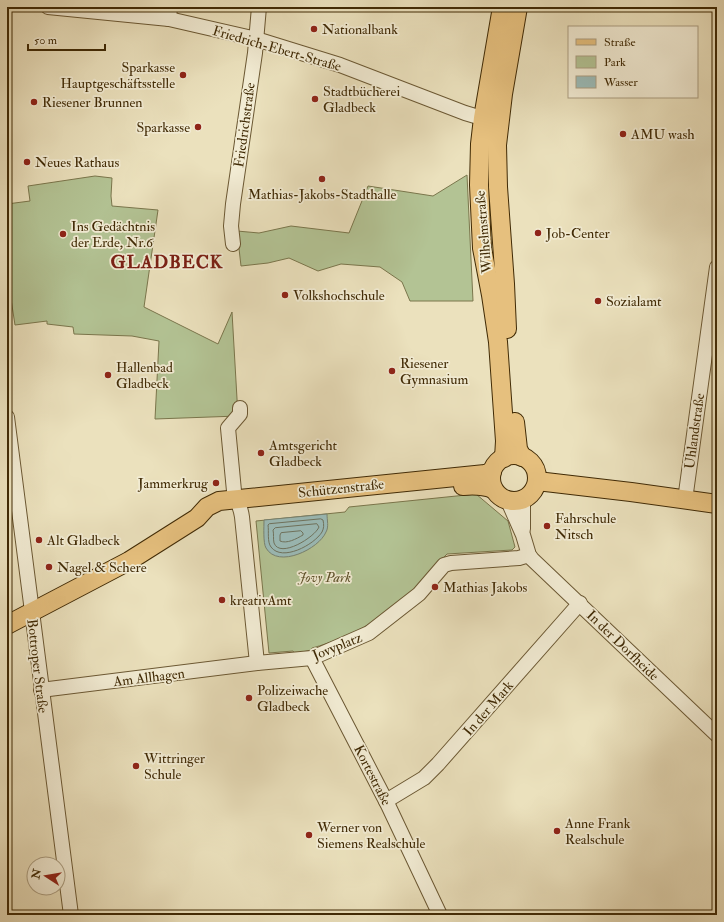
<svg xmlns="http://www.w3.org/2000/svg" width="724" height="922" font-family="'IM FELL Double Pica',serif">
<rect width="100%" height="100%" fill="#ebe1bd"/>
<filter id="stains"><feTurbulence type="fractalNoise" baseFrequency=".005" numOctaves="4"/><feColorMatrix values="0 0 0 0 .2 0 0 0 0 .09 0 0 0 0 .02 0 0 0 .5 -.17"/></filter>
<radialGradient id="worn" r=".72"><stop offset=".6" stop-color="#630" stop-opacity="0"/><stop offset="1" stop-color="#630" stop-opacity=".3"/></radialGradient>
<g fill="#b3c394" stroke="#7a764c">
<path d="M467 175 473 301H410L402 282 380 267 341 264 318 271 289 258 268 263 241 266 237 231 259 233 291 226 349 233 368 186 433 196Z"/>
<path d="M95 176 112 178 111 196 112 206 158 210 144 307 218 344 232 312 238 416 155 419 159 341 132 336 74 334 73 327 47 324V321L15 325 7 273V204L30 201 28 186Z"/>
<path d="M476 494 508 521 515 547 512 550 447 554C436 564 428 576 418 586 388 616 353 637 312 648L311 650 295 654 293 651 269 653 256 521 345 512 349 507Z"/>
</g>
<path fill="#9bbcb9" stroke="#778271" d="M327 514C327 520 329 527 326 532 319 549 278 569 266 548 263 543 264 527 264 520Z"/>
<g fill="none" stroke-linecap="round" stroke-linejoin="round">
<g stroke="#6e735f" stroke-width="1">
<path d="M321 519 323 520C324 525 324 528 322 532 314 545 282 562 271 547 267 542 269 531 268 525L269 524Z"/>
<path d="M317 524 319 527C315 537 280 559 274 543 273 539 274 534 273 530L275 528Z"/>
<path d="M301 531 303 533V535C296 539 287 544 280 541V535L281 533Z"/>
</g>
<defs>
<g id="minor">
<path d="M48 7 169 19 256 39 340 65 465 113 492 121"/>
<path d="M169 19 170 7"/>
<path d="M233 244 231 226 233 204 255 53 259 7"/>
<path d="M240 408V414L228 428 234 491C236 500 241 507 242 517L257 663"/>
<path d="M7 417 71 915"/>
<path d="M685 500 717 267"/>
<path d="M508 501 523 535 529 555 532 559 717 735"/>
<path d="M523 529V500"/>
<path d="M312 658 388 805 440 915"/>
<path d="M41 690 257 663 312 658 369 633 419 594 444 565 451 563 519 558 529 555"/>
<path d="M386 801 424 778 438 764 580 603"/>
</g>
<g id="major">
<path d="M502 7 483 118 480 144 479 185 482 248 491 295 498 342 505 441 504 458"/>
<path d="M507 329 505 284 498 187 497 145 503 94 518 7"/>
<path d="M515 422 518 449 522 457"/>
<circle cx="514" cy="478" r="23"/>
<path d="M537 481 631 492 717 504"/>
<path d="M463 486C474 485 483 485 493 489"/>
<path d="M7 625 129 561 197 518 207 507 219 501 485 474 492 472"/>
</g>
</defs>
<use href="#minor" stroke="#6b5833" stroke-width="16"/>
<use href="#major" stroke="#402a05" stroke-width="20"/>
<use href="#minor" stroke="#f2ecd4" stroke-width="14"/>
<use href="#major" stroke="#e6c07e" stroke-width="18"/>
</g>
<g fill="#8f2418" stroke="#f2ecd4" stroke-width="1.5">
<circle cx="314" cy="29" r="4"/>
<circle cx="183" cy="75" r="4"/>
<circle cx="315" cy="99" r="4"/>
<circle cx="34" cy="102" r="4"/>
<circle cx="198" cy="127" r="4"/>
<circle cx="623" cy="134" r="4"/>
<circle cx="27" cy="162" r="4"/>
<circle cx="322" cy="179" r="4"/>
<circle cx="538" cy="233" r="4"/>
<circle cx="63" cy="234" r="4"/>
<circle cx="285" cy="295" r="4"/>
<circle cx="598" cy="301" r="4"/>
<circle cx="392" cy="371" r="4"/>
<circle cx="108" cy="375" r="4"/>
<circle cx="261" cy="453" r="4"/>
<circle cx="216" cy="483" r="4"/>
<circle cx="547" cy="526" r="4"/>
<circle cx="39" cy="540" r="4"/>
<circle cx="49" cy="567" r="4"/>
<circle cx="435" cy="587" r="4"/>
<circle cx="222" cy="600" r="4"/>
<circle cx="249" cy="698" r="4"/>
<circle cx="136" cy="766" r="4"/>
<circle cx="557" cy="831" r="4"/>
<circle cx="309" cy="835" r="4"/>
</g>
<g text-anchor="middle" stroke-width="3.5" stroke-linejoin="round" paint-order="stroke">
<g font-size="14" fill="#402a05" stroke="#f2ecd4" text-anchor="start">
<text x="322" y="34">Nationalbank</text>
<text x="175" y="72" text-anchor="end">Sparkasse<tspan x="175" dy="16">Hauptgeschäftsstelle</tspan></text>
<text x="323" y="96">Stadtbücherei<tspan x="323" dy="16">Gladbeck</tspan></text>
<text x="42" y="107">Riesener Brunnen</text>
<text x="190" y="132" text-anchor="end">Sparkasse</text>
<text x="631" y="139">AMU wash</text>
<text x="35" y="167">Neues Rathaus</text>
<text x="322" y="199" text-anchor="middle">Mathias-Jakobs-Stadthalle</text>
<text x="71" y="231">Ins Gedächtnis<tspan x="71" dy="16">der Erde, Nr.6</tspan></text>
<text x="546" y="238">Job-Center</text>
<text x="293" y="300">Volkshochschule</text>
<text x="606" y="306">Sozialamt</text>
<text x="400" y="368">Riesener<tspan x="400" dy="16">Gymnasium</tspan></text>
<text x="116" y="372">Hallenbad<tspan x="116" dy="16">Gladbeck</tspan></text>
<text x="269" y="450">Amtsgericht<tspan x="269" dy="16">Gladbeck</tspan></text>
<text x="208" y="488" text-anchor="end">Jammerkrug</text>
<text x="555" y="523">Fahrschule<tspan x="555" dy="16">Nitsch</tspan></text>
<text x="47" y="545">Alt Gladbeck</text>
<text x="57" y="572">Nagel &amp; Schere</text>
<text x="443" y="592">Mathias Jakobs</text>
<text x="230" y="605">kreativAmt</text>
<text x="257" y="695">Polizeiwache<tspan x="257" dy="16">Gladbeck</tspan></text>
<text x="144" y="763">Wittringer<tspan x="144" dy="16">Schule</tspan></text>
<text x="565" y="828">Anne Frank<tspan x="565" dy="16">Realschule</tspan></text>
<text x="317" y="832">Werner von<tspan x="317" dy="16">Siemens Realschule</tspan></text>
</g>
<g font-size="14" fill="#402a05" stroke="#f2ecd4">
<text transform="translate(277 48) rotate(16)" y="5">Friedrich-Ebert-Straße</text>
<text transform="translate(244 125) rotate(-82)" y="5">Friedrichstraße</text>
<text transform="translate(483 232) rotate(-95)" y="5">Wilhelmstraße</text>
<text transform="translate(694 431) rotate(-82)" y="5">Uhlandstraße</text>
<text transform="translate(341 488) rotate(-6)" y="5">Schützenstraße</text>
<text transform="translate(623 645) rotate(44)" y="5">In der Dorfheide</text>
<text transform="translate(337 646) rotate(-22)" y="5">Jovyplatz</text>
<text transform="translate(38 666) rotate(83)" y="5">Bottroper Straße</text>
<text transform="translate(149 677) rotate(-7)" y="5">Am Allhagen</text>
<text transform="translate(488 708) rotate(-49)" y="5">In der Mark</text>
<text transform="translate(373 775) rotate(63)" y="5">Kortestraße</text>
</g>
<g font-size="14" font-style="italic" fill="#5d5029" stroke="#f2ecd4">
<text x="324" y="582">Jovy Park</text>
</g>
<g font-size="18" font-weight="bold" letter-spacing="1" fill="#7a1f14" stroke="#f2ecd4">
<text x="167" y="268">GLADBECK</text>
</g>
</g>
<rect width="724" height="922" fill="none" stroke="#ebe1bd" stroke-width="24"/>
<rect x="8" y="8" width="708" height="906" fill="none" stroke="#402a05" stroke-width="2"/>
<rect x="12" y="12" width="700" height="898" fill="none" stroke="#402a05"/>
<rect x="568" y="26" width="130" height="72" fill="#f2ecd4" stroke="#ab9e81"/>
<rect x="576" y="39" width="20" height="6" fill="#e6c07e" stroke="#ab9e81"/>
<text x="604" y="46" font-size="12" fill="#402a05">Straße</text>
<rect x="576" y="56" width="20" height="12" fill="#b3c394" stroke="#ab9e81"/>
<text x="604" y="66" font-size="12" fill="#402a05">Park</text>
<rect x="576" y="76" width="20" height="12" fill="#9bbcb9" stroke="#ab9e81"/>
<text x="604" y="86" font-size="12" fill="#402a05">Wasser</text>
<g transform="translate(46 876) rotate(282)"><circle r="19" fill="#f2ecd4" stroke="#ab9e81"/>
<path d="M0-3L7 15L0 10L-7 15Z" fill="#8f2418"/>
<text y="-6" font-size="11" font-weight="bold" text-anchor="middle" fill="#402a05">N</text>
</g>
<path d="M28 44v6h77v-6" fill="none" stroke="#402a05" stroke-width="2"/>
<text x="34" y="44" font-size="12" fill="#402a05" stroke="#f2ecd4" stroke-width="3" paint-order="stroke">50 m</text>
<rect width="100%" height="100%" filter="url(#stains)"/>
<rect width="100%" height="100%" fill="url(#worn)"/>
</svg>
